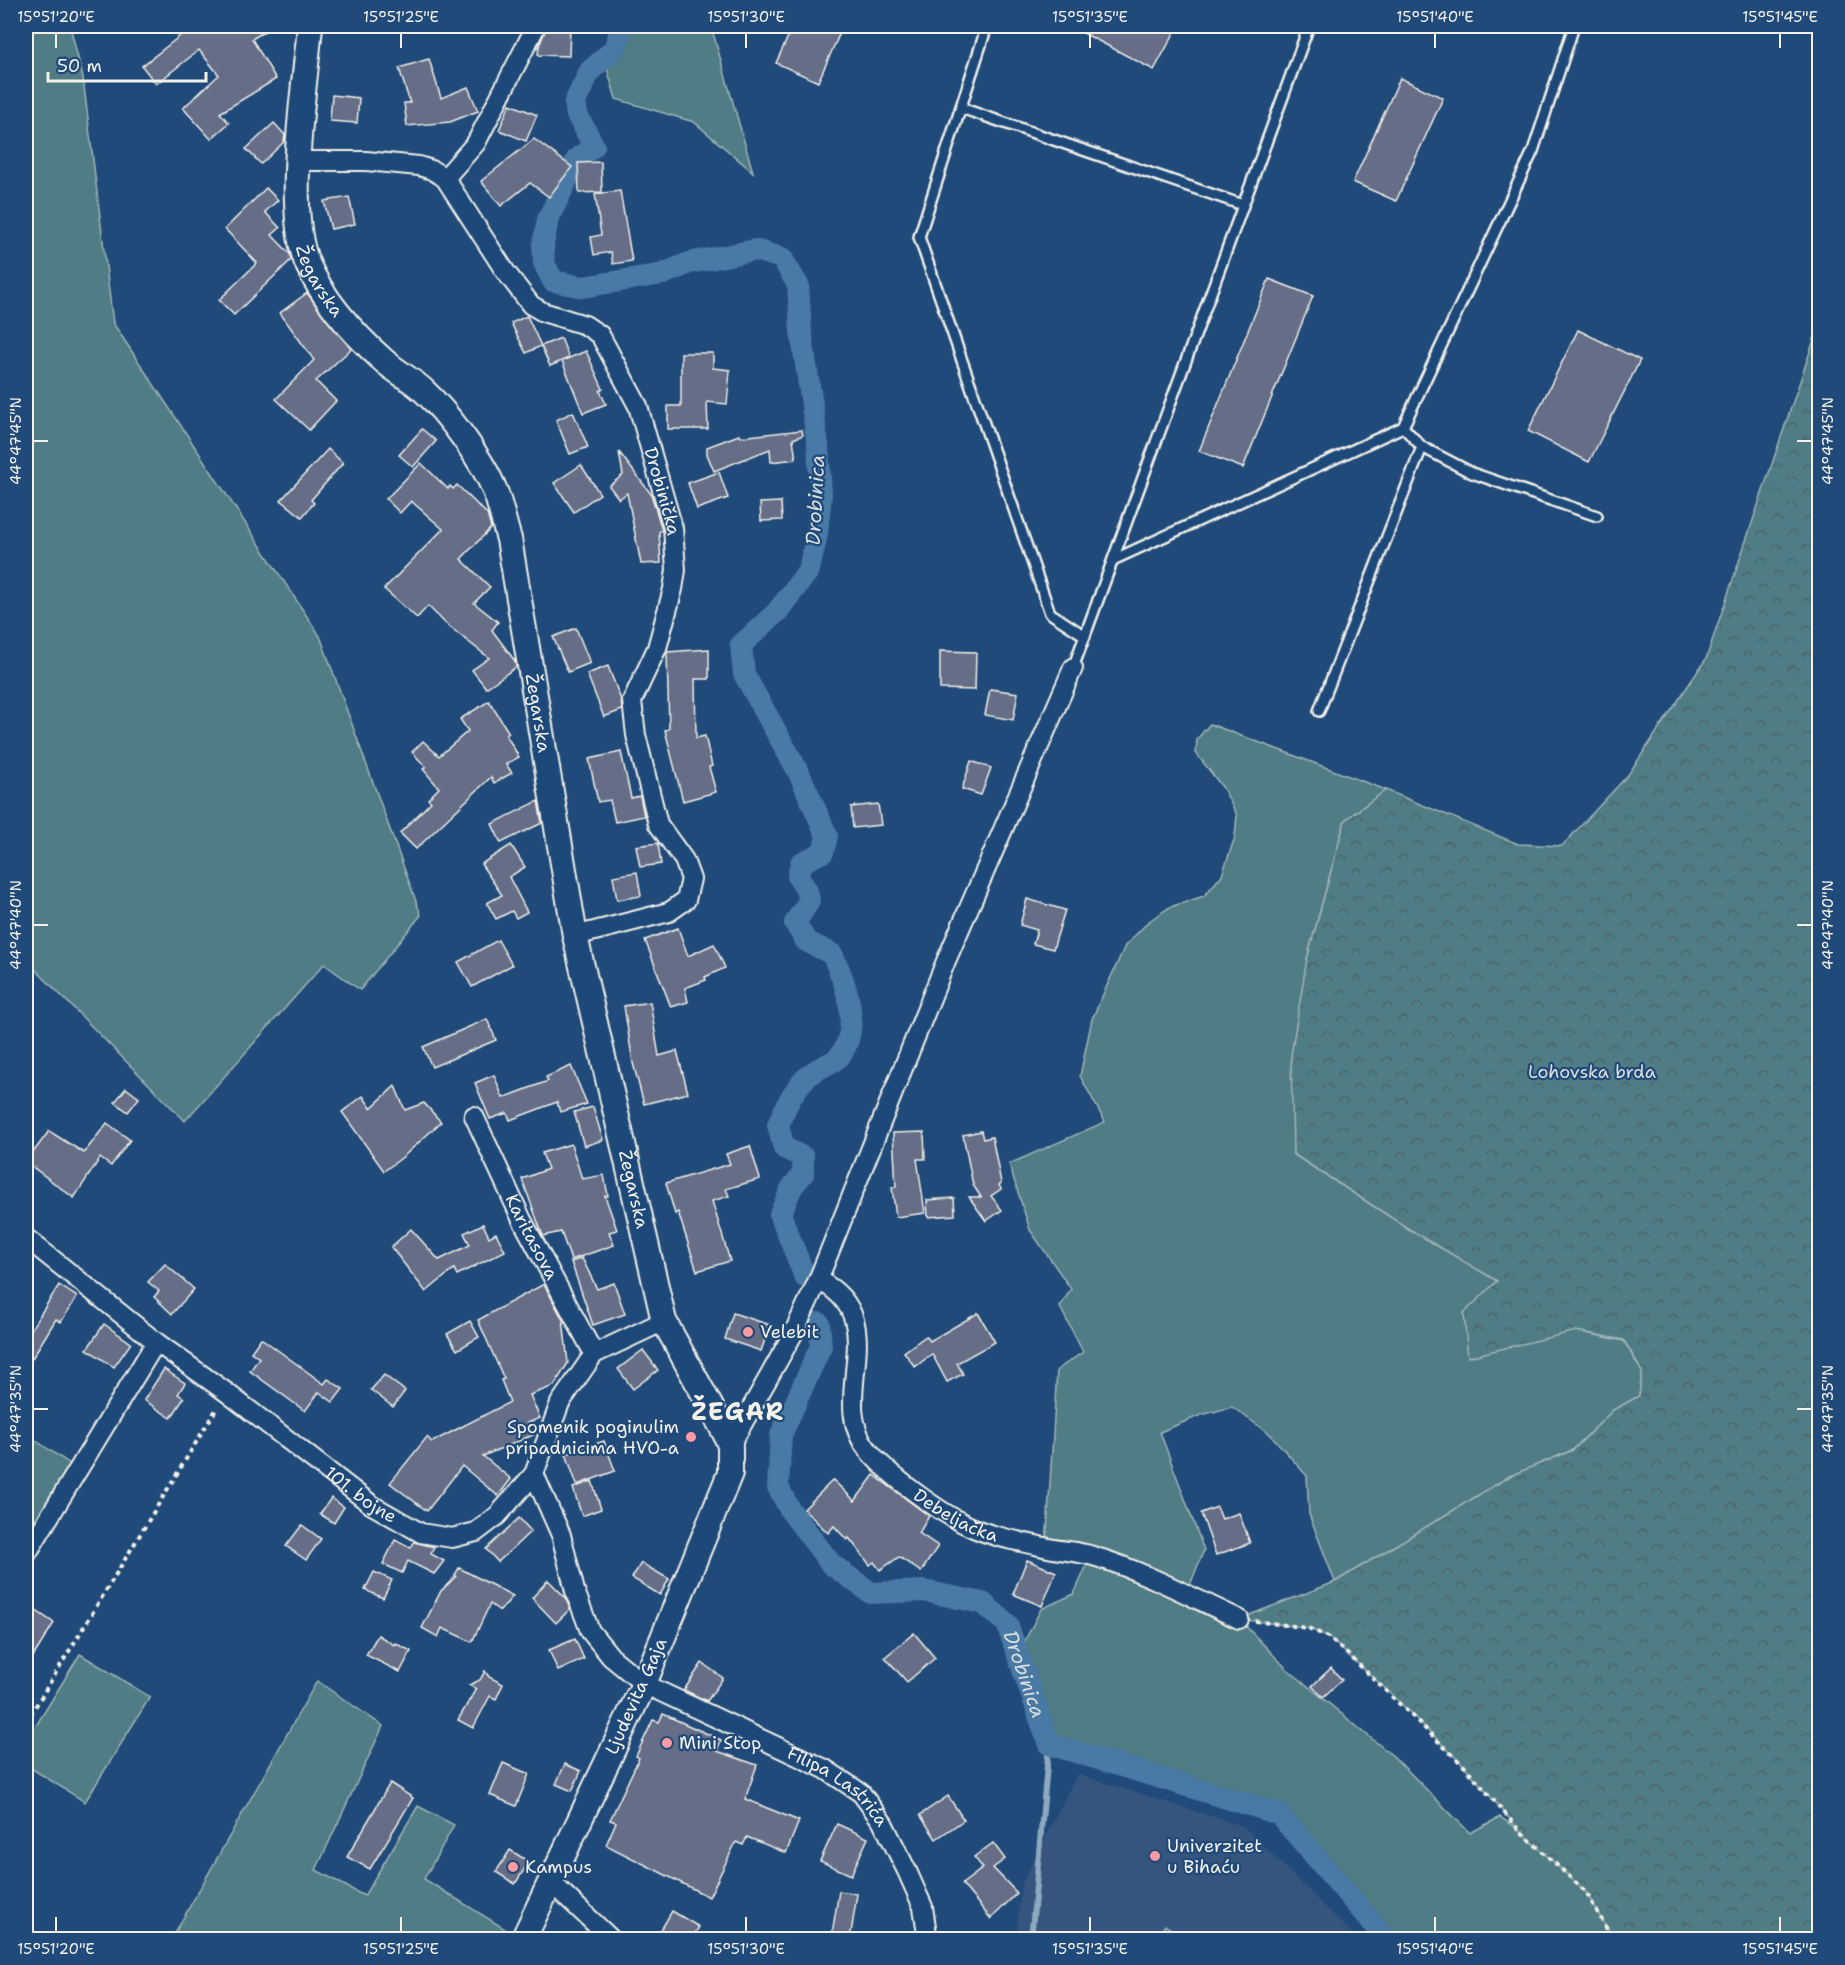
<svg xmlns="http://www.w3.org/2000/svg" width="1845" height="1965" font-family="'Shantell Sans',sans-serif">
<defs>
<pattern id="forest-crowns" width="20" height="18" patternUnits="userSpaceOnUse" patternTransform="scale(1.5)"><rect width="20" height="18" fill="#4f7c85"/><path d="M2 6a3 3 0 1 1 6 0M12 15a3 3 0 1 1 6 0" fill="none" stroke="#4c6569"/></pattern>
</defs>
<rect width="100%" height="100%" fill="#1f4a7a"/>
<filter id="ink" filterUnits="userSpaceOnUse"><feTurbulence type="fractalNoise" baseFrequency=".0167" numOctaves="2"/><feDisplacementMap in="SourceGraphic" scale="12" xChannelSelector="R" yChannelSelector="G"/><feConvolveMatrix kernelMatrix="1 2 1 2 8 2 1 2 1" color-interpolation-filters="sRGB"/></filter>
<g filter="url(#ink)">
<path fill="#34547e" d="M1077 1774 1243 1826 1358 1939 1016 1940 1021 1885Z"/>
<g fill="#4f7c85" stroke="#a2b6b6" stroke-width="1.5">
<path d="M26 26H70L83 78 113 323 320 636 421 915 360 990 324 964 185 1121 26 960Z"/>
<path d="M610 26H711L753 172 694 122 616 99 606 65Z"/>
<path d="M1210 724 1386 790 1345 820 1307 959 1293 1154 1409 1229 1498 1281 1464 1313 1537 1339 1576 1331 1624 1341 1642 1372 1639 1396 1613 1410 1573 1450 1510 1476 1335 1582 1309 1514 1307 1476 1270 1434 1232 1407 1201 1415 1160 1432 1204 1550 1186 1595 1239 1619 1286 1668 1394 1757 1470 1833 1500 1817 1519 1830 1586 1892 1613 1939H1387L1279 1814 1049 1744 1018 1654 1041 1609 1074 1594 1091 1556 1046 1548 1057 1370 1083 1352 1060 1307 1071 1289 1030 1230 1009 1164 1105 1122 1080 1076 1092 1019 1125 946 1149 921 1170 907 1204 896 1222 875 1235 837 1237 815 1223 788 1196 753 1197 739Z"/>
<path d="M26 1434 79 1470 26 1555Z"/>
<path d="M80 1654 150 1697 85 1802 26 1765V1742Z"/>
<path d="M317 1681 383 1726 316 1870 364 1896 418 1806 454 1825 424 1879 523 1940H171Z"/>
<path d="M1165 1925 1185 1939H1156Z"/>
</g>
<path fill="url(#forest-crowns)" stroke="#a2b6b6" stroke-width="1.5" d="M1819 325V1939H1613L1586 1892 1519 1830 1467 1769 1388 1691 1328 1637 1308 1628 1239 1619 1335 1582 1510 1476 1573 1450 1613 1410 1639 1396 1642 1372 1624 1340 1576 1331 1468 1357 1464 1313 1497 1281 1409 1229 1293 1154 1291 1055 1307 959 1345 820 1386 790 1518 844 1562 846 1628 775 1706 659Z"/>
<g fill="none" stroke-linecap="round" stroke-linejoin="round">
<path stroke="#8da9c0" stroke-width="6" d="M1031 1940 1049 1744"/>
<g stroke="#4979a5" stroke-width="22">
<path d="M623 26 614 49 590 71 575 102 577 115 594 146 577 159 548 219 543 245 544 263 553 281 583 287 663 274 689 263 755 250 782 258 798 285 801 331 818 445 821 494 817 534 809 570 777 612 741 645 744 674 799 773 827 836 823 852 801 863 798 877 807 891 809 901 795 923 806 941 832 954C846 983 862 1028 839 1057 833 1063 822 1066 815 1071 796 1083 786 1105 778 1125L784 1148 803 1157V1174L792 1187 780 1214 805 1277"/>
<path id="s1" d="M819 1323 821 1346 781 1435 778 1487 790 1510 831 1564 871 1593 924 1591 983 1603 1007 1624 1049 1744 1279 1814 1387 1940"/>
</g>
</g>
<g fill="#656d87" stroke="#f4f1e8" stroke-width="1.5">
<path d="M180 26H273L252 39 276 79 220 113 229 123 211 139 183 108 219 75 199 50 156 84 142 66 185 32Z"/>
<path d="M547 26H570L569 56 538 55 539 46Z"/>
<path d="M793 26H843L818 82 776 63Z"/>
<path d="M1070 26H1178L1154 70Z"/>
<path d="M429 59 441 98 468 87 478 111 450 122 407 126 404 103H410L399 68Z"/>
<path d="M1400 78 1443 98 1396 201 1353 182Z"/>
<path d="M332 95 359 98 357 123 330 121Z"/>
<path d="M510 104 537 115 526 141 499 130Z"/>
<path d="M274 123 285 135 284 142 261 164 246 149Z"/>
<path d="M534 139 572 167 549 197 530 183 501 206 481 181Z"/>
<path d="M601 162 602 192 579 193 578 163Z"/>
<path d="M266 188 278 200 265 212 280 228 272 235 290 254 291 260 234 315 219 300 257 263 225 229Z"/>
<path d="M620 191 632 261 613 264 611 252 594 255 591 237 601 235 595 194Z"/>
<path d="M349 197 355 224 331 229 324 201Z"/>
<path d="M1269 279 1313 296 1243 468 1199 451Z"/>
<path d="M307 293 351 349 316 381 336 401 309 430 276 399 314 360 280 313Z"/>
<path d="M527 316 541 346 526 353 511 323Z"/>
<path d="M1578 330 1640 360 1589 462 1528 431Z"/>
<path d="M561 338 569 358 550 366 541 346Z"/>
<path d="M586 351 603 389 600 391 606 404 583 413 562 361Z"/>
<path d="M681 353H713V368L730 370 727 404 707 402 708 429H668V406H681Z"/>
<path d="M573 412 588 447 570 454 556 420Z"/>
<path d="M422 429 436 441 413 467 399 455Z"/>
<path d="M802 430 803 435 793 439 796 459 771 462 770 449 714 471 707 454V447L739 435 740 437Z"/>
<path d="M328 449 343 463 311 500 314 503 302 517 281 500Z"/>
<path d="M619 452 651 494 662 530 659 532 661 563 641 564 627 493 619 499 609 486 623 475Z"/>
<path d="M421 463 448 489 450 486 453 489 457 485 487 514 491 528 461 559 490 587 474 603 498 622 492 630 515 661 516 667 486 688 472 670 489 658 446 624 428 606 417 618 384 589 443 529 411 501 400 513 386 499Z"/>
<path d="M581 465 600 494 574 512 554 483Z"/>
<path d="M719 472 728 498 697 509 688 483Z"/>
<path d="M781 502 782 520 761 521 760 503Z"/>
<path d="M576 628 590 663 568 672 553 637Z"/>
<path d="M709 649V679H695L696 738 705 736 712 766 709 767 716 792 683 801 665 730 669 729 667 652Z"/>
<path d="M940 651 976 652 975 690 940 689Z"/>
<path d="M608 666 621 700 622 710 604 717 587 674Z"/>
<path d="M990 689 1018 693 1013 720 985 715Z"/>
<path d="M489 701 509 733 506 735 519 757 506 764 512 773 494 783 491 777 416 849 400 833 431 802 428 799 439 788 423 769 426 767 412 752 423 741 439 756 468 731 460 719Z"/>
<path d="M621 752 631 798 640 796 644 816 615 822 610 800 598 802 589 759Z"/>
<path d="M971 761 991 768 981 795 962 789Z"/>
<path d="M538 801 542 823 501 843 492 824Z"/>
<path d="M878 804 881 825 853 828 851 807Z"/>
<path d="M658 843 661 864 640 867 636 846Z"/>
<path d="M511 845 525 867 509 877 527 912 516 918 512 911 496 919 487 903 502 895 481 864Z"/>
<path d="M637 872 641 896 617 900 613 876Z"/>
<path d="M1027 899 1065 910 1053 949 1033 944 1037 930 1020 925Z"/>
<path d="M678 928 688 956 714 944 725 968 705 977 706 980 685 988 688 1002 671 1007 645 940Z"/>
<path d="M498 940 512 965 472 987 458 962Z"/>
<path d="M650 1002 659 1056 677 1051 688 1093 644 1104 633 1063 624 1006Z"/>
<path d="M487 1019 496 1040 432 1067 423 1047Z"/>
<path d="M571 1066 587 1104 560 1112 557 1102 510 1120 507 1113 490 1119 475 1083 494 1075 503 1098 548 1081 546 1077Z"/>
<path d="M395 1086 405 1110 424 1103 441 1122 404 1156 384 1171 342 1112 363 1096 371 1108Z"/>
<path d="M126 1088 139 1098 128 1112 115 1102Z"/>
<path d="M593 1107 603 1140 584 1146 574 1112Z"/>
<path d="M107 1123 130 1140 111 1166 100 1158 74 1198 26 1162 49 1131 84 1153Z"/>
<path d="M981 1131 983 1139 992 1137 1001 1183 999 1185 1001 1189 991 1196 1002 1210 986 1221 969 1197H981L973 1185 963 1135Z"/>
<path d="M924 1132 925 1159H917L925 1213 896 1217 892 1187H896L893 1133Z"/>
<path d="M571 1144 582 1179 604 1175 608 1196H605L617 1230 609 1232 614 1245 571 1260 561 1232 543 1236 522 1179 548 1169 542 1153Z"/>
<path d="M750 1146 760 1179 726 1189 729 1196 712 1201 730 1261 697 1271 678 1212 675 1214 666 1183 730 1164 726 1154Z"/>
<path d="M954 1198 955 1215 928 1217 927 1200Z"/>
<path d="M483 1224 489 1237 496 1233 505 1251 457 1275 454 1269 426 1292 391 1247 411 1229 439 1260 470 1245 464 1233Z"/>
<path d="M582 1258 597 1289 614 1283 625 1314 593 1325 571 1262Z"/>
<path d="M165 1264 194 1289 172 1314 154 1297 159 1291 148 1282Z"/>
<path d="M544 1284 563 1320 568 1363 554 1386 530 1395 540 1418 528 1423 533 1435 483 1456 511 1479 498 1496 462 1466 427 1511 390 1483 427 1437 432 1442 510 1402 501 1380 504 1379 478 1320Z"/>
<path d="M59 1285 77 1297 61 1322 56 1319 26 1368V1337Z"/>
<path d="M733 1313 770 1325 761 1351 725 1339Z"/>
<path d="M978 1313 995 1342 957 1363 963 1374 947 1382 932 1354 915 1367 904 1352 926 1336 930 1341Z"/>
<path d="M470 1321 479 1337 457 1350 447 1334Z"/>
<path d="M104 1324 131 1343 114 1367 87 1349Z"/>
<path d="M261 1338 324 1384 328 1379 343 1389 333 1402 319 1392 305 1411 250 1371 259 1358 251 1352Z"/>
<path d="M643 1350 658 1370 633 1389 618 1369Z"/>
<path d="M164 1369 185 1383 178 1394 184 1398 171 1418 144 1400Z"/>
<path d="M384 1375 405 1391 393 1407 371 1390Z"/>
<path d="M604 1441 615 1471 577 1485 566 1454Z"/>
<path d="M874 1475 929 1516 919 1533 938 1546 921 1572 899 1557 880 1570 874 1562 870 1565 849 1538 847 1540 834 1526 828 1533 804 1509 833 1480 855 1501Z"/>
<path d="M592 1481 601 1509 582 1516 573 1488Z"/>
<path d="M331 1498 344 1507 334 1523 320 1514Z"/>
<path d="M1217 1507 1222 1519 1239 1513 1250 1543 1216 1555 1201 1513Z"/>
<path d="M519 1518 531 1531 498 1562 486 1549Z"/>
<path d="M302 1525 321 1539 306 1560 286 1546Z"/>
<path d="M395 1540 411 1548 414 1542 434 1547 431 1554 444 1561 434 1574 408 1561 402 1573 383 1564Z"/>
<path d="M1027 1560 1056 1572 1042 1606 1013 1594Z"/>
<path d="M641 1563 669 1579 660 1595 632 1578Z"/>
<path d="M459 1568 513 1596 500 1611 490 1604 472 1642 442 1628 438 1637 422 1628 441 1591 456 1576 455 1575Z"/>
<path d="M374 1572 392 1580 383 1598 365 1590Z"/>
<path d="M548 1580 565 1597 570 1609 556 1623 532 1598Z"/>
<path d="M26 1604 54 1623 26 1668Z"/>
<path d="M914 1633 935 1658 907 1682 885 1657Z"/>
<path d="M378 1635 394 1645 395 1643 411 1651 400 1672 366 1655Z"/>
<path d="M575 1639 584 1659 558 1671 549 1650Z"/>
<path d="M702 1663 723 1678 707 1701 684 1690Z"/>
<path d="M1331 1668 1342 1680 1323 1697 1312 1686Z"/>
<path d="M485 1671 489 1677 503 1684 496 1699 490 1696 473 1728 458 1720 476 1689 469 1685 480 1680Z"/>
<path d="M663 1714 721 1740 717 1751 757 1765 745 1799 799 1821 786 1853 747 1837 743 1845 736 1842 709 1897 606 1845 616 1822 610 1820 639 1758 636 1756 653 1720 659 1722Z"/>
<path d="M503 1763 529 1774 516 1806 490 1795Z"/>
<path d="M565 1764 581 1771 572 1791 556 1784Z"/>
<path d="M390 1783 413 1798 370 1869 347 1857Z"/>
<path d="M948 1796 964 1820 936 1839 920 1815Z"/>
<path d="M837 1824 868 1838 851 1875 820 1861Z"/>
<path d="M993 1843 1005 1859 993 1868 1017 1893 991 1919 962 1884 983 1868 974 1857Z"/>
<path d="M510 1850 529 1862 515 1884 496 1872Z"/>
<path d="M839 1891 857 1894 850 1940H831Z"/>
<path d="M672 1911 699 1927 691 1940H655Z"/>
</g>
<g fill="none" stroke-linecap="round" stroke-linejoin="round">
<defs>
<g id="service">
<path d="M987 26 919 237 1050 613 1085 636"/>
<path d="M961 108 1243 205"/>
<path d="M1403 427 1422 447 1472 473 1597 516"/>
<path d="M1113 560 1403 427 1533 151 1574 26"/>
<path d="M1073 668 1309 26"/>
<path d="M1319 711 1422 447"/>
</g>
<g id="minor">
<path id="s2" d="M298 161H366L419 166 432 170 445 178 505 271 531 305 543 312 585 325 600 335 638 406 673 528 676 570 673 589 657 648 632 701 636 735 658 824 684 860 691 879 686 900 669 912 575 936"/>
<path d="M445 178 476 143 536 26"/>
<path id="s3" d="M474 1116 522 1220 594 1354"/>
<path id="s4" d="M26 1238 156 1342 226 1392 372 1505 421 1533 452 1538 476 1532 497 1516 534 1474 560 1403 594 1354 664 1321"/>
<path id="s5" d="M818 1280C896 1319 825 1398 868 1450 888 1475 940 1513 969 1526 992 1537 1019 1541 1044 1547 1060 1551 1077 1551 1093 1556 1144 1571 1191 1597 1239 1619"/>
<path d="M730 1446 793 1334 818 1280 946 961 1073 668"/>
<path id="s6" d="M534 1474 561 1535 575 1591 590 1631 611 1657 644 1684 825 1769 861 1793 883 1823 907 1871 923 1907 928 1940"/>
<path d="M26 1555 156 1342"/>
<path d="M551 1882 612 1940"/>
</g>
<g id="tertiary">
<path id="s7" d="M310 26C305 86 284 211 308 265 324 301 355 335 384 361 397 372 412 380 424 391 448 413 483 461 495 491 501 506 504 524 509 539L575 936 664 1321 725 1433 730 1446V1473L644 1684 523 1940"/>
</g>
</defs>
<use href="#service" stroke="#f4f1e8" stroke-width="14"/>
<use href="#minor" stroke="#f4f1e8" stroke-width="22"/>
<use href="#tertiary" stroke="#f4f1e8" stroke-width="28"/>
<g stroke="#f4f1e8" stroke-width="4" stroke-dasharray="4.5 4.5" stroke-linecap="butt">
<path d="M1255 1621 1308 1628 1328 1637 1354 1660 1467 1769 1519 1830 1586 1892 1613 1940"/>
<path d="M26 1722 217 1408"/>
</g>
<use href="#service" stroke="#1f4a7a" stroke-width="9"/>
<use href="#minor" stroke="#1f4a7a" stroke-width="18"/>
<use href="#tertiary" stroke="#1f4a7a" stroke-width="24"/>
</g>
</g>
<path fill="none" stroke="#f4f1e8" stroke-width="2" d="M56 33V48M401 33V48M746 33V48M1090 33V48M1435 33V48M1780 33V48M33 441H48M1797 441H1812M33 925H48M1797 925H1812M33 1409H48M1797 1409H1812M56 1917V1932M401 1917V1932M746 1917V1932M1090 1917V1932M1435 1917V1932M1780 1917V1932"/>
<g fill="#ff9aa2" stroke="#1f4a7a" stroke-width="2">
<circle cx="748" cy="1332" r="6"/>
<circle cx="691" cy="1437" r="6"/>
<circle cx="667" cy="1743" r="6"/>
<circle cx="1155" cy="1856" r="6"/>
<circle cx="513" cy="1867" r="6"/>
</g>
<g text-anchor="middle" stroke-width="4.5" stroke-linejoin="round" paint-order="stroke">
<g font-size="18" fill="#f4f1e8" stroke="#1f4a7a">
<text dy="6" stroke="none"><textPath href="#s7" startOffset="260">Žegarska</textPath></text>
<text dy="6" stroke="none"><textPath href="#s2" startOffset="549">Drobinička</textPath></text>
<text dy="6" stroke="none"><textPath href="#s7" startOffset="764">Žegarska</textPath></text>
<text dy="6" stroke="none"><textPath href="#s7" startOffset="1250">Žegarska</textPath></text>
<text dy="6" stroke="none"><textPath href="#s3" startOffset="134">Karitasova</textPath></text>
<text dy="6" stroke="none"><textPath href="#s4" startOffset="422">101. bojne</textPath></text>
<text dy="6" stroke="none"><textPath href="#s5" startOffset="300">Debeljačka</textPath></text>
<text transform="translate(636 1696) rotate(-66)" y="6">Ljudevita Gaja</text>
<text dy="6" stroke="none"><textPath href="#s6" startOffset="464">Filipa Lastrića</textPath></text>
</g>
<g font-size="18" fill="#dbdfd9" stroke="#1f4a7a">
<text x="1592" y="1078">Lohovska brda</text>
</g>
<g font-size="18" fill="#f4f1e8" stroke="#1f4a7a" text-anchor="start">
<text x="760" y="1338">Velebit</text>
<text x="679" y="1433" text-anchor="end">Spomenik poginulim<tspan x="679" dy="21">pripadnicima HVO-a</tspan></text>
<text x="679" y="1749">Mini Stop</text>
<text x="1167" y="1852">Univerzitet<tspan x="1167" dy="21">u Bihaću</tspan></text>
<text x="525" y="1873">Kampus</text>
</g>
<g font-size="20" font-style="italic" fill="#dadfde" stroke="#1f4a7a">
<text transform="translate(815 500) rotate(-87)" y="7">Drobinica</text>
<text dy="7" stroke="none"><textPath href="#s1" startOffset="514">Drobinica</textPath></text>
</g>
<g font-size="24" font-weight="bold" letter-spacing="1.5" fill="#f4f1e8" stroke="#1f4a7a">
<text x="738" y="1420">ŽEGAR</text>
</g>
</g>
<rect width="1845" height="1965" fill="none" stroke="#1f4a7a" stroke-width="66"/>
<path d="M48 72v9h158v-9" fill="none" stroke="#f4f1e8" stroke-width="3"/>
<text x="57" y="72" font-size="18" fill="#f4f1e8" stroke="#1f4a7a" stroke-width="4.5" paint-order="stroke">50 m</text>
<rect x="33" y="33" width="1779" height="1899" fill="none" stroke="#f4f1e8" stroke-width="2"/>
<g font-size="15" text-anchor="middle" fill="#f4f1e8">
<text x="56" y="22">15°51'20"E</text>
<text x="401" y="22">15°51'25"E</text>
<text x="746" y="22">15°51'30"E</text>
<text x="1090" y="22">15°51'35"E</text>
<text x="1435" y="22">15°51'40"E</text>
<text x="1780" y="22">15°51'45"E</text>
<text transform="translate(16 441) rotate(-90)" y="5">44°47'45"N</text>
<text transform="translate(1828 441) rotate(-90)" y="5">44°47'45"N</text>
<text transform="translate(16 925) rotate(-90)" y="5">44°47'40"N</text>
<text transform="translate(1828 925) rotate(-90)" y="5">44°47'40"N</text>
<text transform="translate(16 1409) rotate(-90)" y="5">44°47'35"N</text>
<text transform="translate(1828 1409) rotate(-90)" y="5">44°47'35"N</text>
<text x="56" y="1954">15°51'20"E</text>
<text x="401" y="1954">15°51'25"E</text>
<text x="746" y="1954">15°51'30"E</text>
<text x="1090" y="1954">15°51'35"E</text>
<text x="1435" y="1954">15°51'40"E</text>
<text x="1780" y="1954">15°51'45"E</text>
</g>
</svg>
